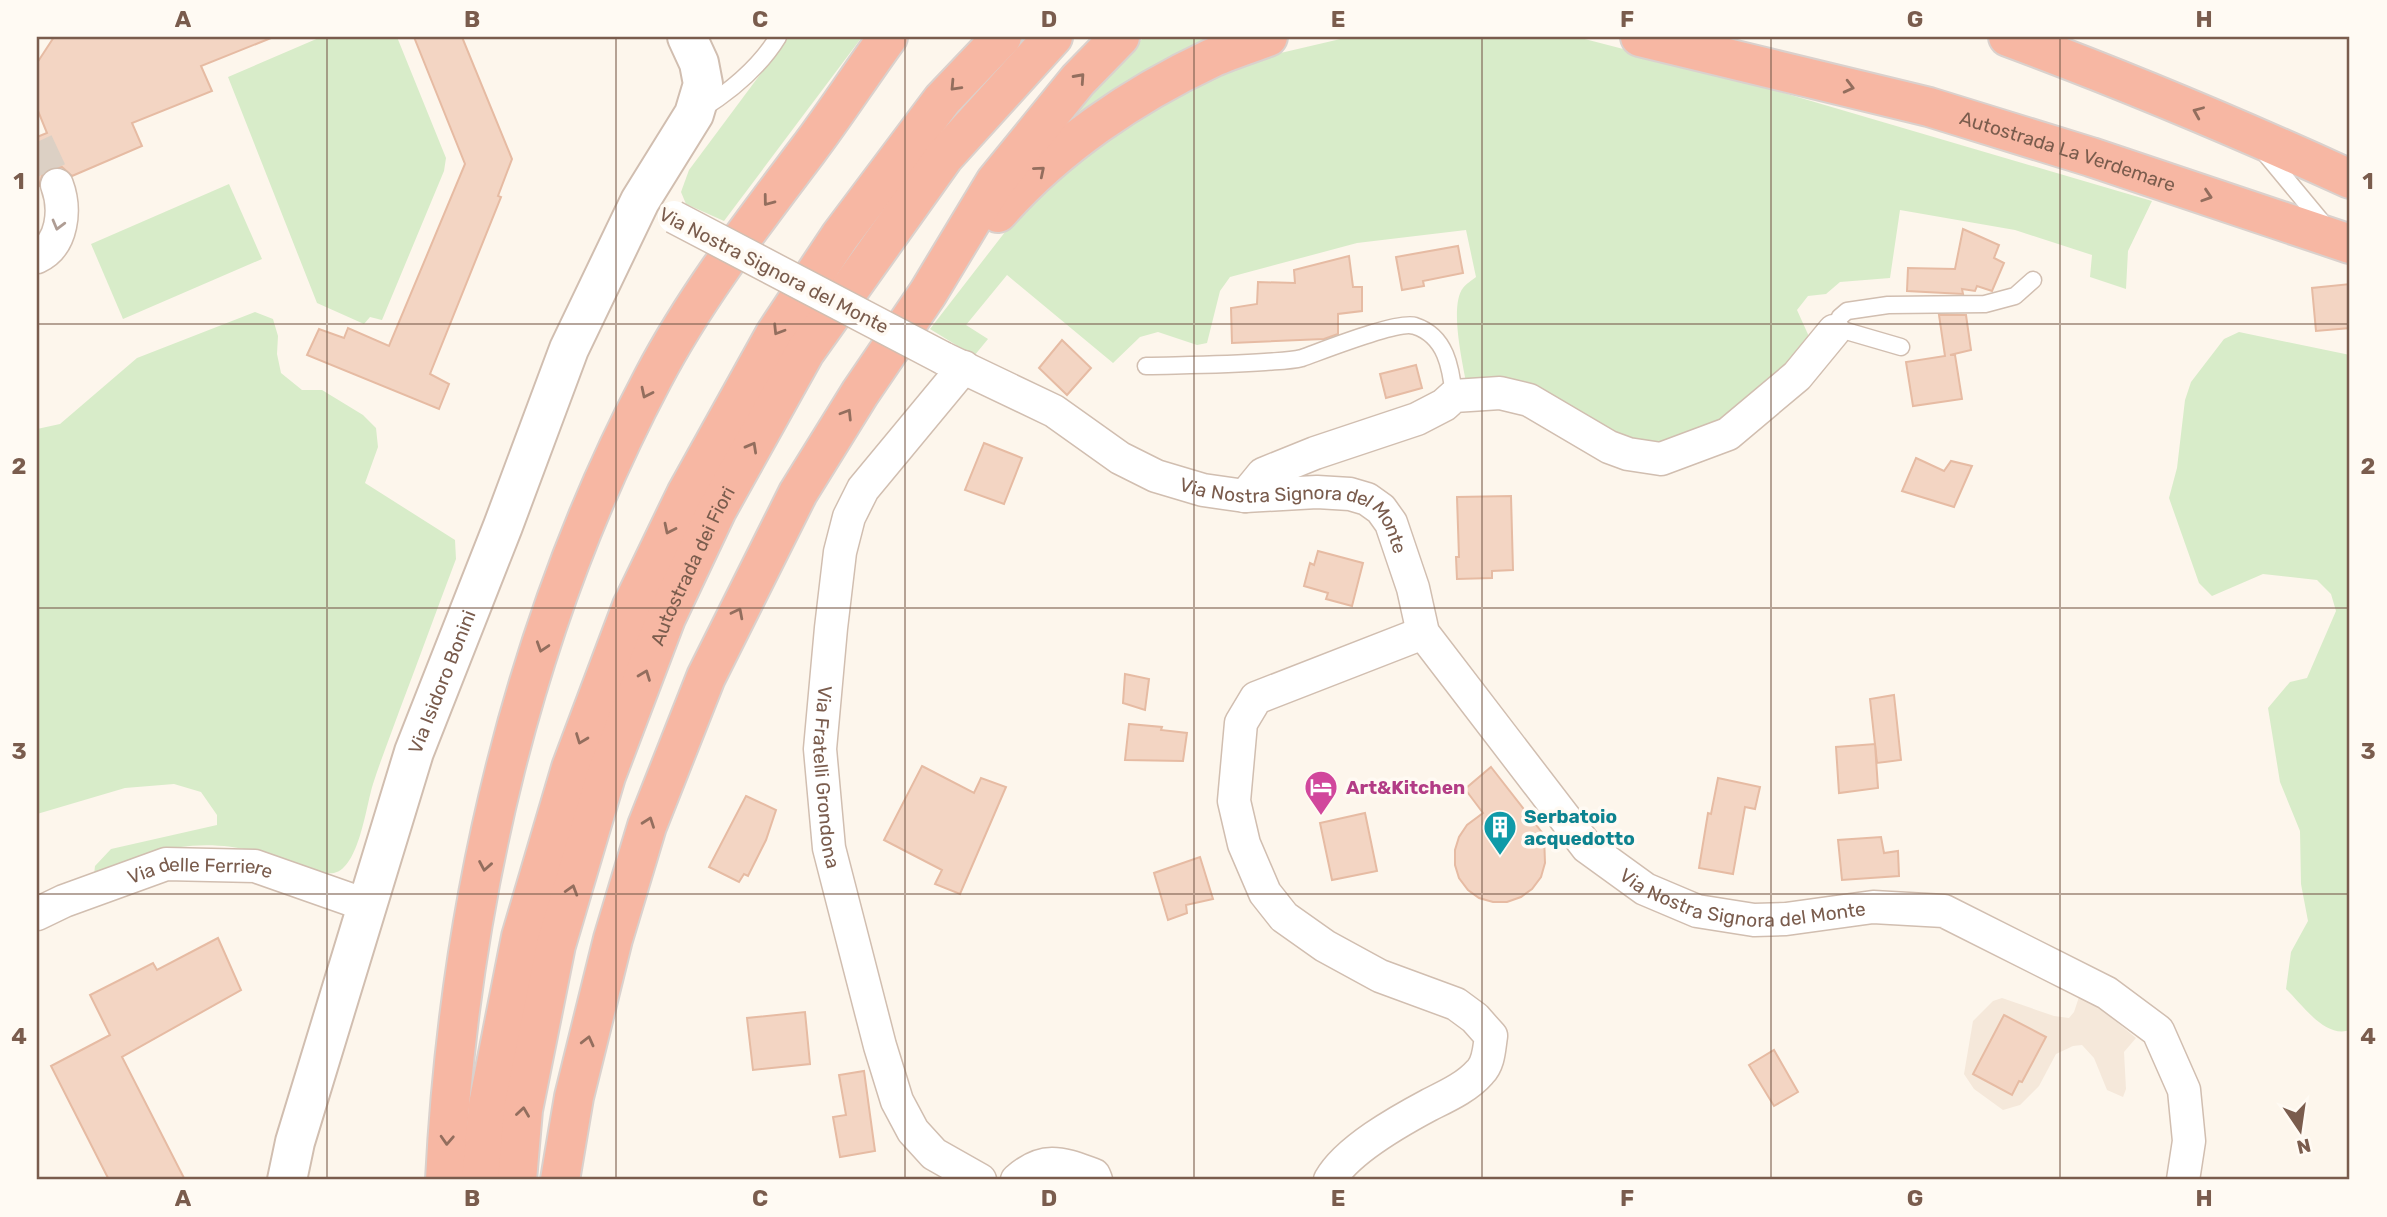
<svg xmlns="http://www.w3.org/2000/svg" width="2387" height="1217" font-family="Rubik,sans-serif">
<rect width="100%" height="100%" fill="#fdf6ec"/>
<path fill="#f5e8da" d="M2079 997 2102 1010 2136 1038 2124 1052 2126 1089 2123 1097 2107 1090 2094 1058 2082 1045 2073 1046 2056 1054 2039 1086 2020 1105 2003 1110 1974 1089 1964 1074 1973 1021 1993 1001 2002 998 2054 1016 2069 1018 2074 1012Z"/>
<g fill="#d8ecc9">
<path d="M321 37H397L446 158 444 171 382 320 370 317 364 324 317 303 228 77Z"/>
<path d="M788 37H862L724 221 686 204 681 192 689 170Z"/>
<path d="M1144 37H1224L1065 128 1110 70Z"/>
<path d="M1349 37H1577L1712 72 2152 201 2128 251 2126 289 2090 277 2092 255 2015 230 1900 210 1890 278 1840 282 1826 294 1808 296 1797 310 1811 341C1785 369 1758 399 1725 418 1703 430 1679 439 1655 447L1467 387C1463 365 1449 306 1463 288 1466 284 1472 280 1476 277L1466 230 1357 243 1230 277 1220 291 1207 343 1197 345 1158 332 1140 337 1113 363 1007 275 966 325 988 339 974 356 930 329 1022 210 1100 137 1198 86 1272 55Z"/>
<path d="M229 184 262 259 123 319 91 244Z"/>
<path d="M255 312 273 319 278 336 277 354 281 373 302 390H322L363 415 376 428 378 447 365 483 455 540 456 559C437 609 419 659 400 709 391 734 381 759 373 784 366 806 359 868 334 873 318 876 285 860 268 855 201 835 155 848 94 875L95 866 111 849 217 825V815L201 792 174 784 125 788 37 814V429L60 424 137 358Z"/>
<path d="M2239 332 2350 355V1030C2325 1039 2302 1004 2286 989L2291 952 2308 921 2301 884 2300 831 2280 782 2268 708 2290 682 2307 678 2336 611 2331 594 2317 580 2263 574 2212 596 2199 583 2169 498 2177 468 2185 400 2191 382 2224 339Z"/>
</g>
<g fill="#f3d5c3" stroke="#e6bba3" stroke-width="2">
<path d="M54 37H271V38L201 66 212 91 132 123 142 146 72 176 62 167 51 168 43 173 39 186 37 187V137L47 133 38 111 37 63Z"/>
<path d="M414 37H462L512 159 498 196 501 197 430 374 449 384 439 409 307 355 319 329 344 338 348 328 389 346 465 164Z"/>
<path d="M1963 229 1999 245 1994 258 2004 263 1992 291 1977 286 1975 291 1962 289 1963 294 1907 291 1908 268 1955 269Z"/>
<path d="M1458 246 1463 273 1423 281 1424 286 1402 290 1396 257Z"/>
<path d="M1349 256 1353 287H1362V311L1338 314V334L1324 339 1232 343 1231 308 1257 304 1258 282 1295 283 1294 270Z"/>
<path d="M2350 284V328L2316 331 2312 288Z"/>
<path d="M1939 315H1966L1971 350 1950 355H1955L1962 399 1913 406 1906 362 1945 356Z"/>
<path d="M1062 340 1091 368 1067 395 1039 368Z"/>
<path d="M1416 365 1422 388 1386 398 1380 374Z"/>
<path d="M984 443 1022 458 1004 504 965 490Z"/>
<path d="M1916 458 1944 471 1951 461 1972 466 1954 507 1902 491Z"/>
<path d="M1511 496 1513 570 1492 571V578L1457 579 1456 557H1459L1457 497Z"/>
<path d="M1318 551 1363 563 1352 606 1326 599 1328 593 1304 586 1310 563 1314 565Z"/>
<path d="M1125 674 1149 679 1145 710 1123 703Z"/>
<path d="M1894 695 1901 760 1877 763 1870 699Z"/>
<path d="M1129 724 1162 727 1161 730 1187 733 1183 761 1125 760Z"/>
<path d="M1875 744 1878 788 1839 793 1836 747Z"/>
<path d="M922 766 974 793 981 778 1006 787 960 894 935 884 942 870 884 840Z"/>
<path d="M1491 767 1544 835 1545 863 1541 877 1532 889 1521 897 1507 902H1493L1479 898 1468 890 1459 878 1455 865V850L1459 837 1467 825 1483 813 1465 789Z"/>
<path d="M1718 778 1760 787 1755 809 1745 807 1733 874 1699 868 1708 813 1711 814Z"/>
<path d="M746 796 776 810 766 840 748 876 744 874 739 882 709 867Z"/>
<path d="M1365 813 1377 871 1332 880 1320 823Z"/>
<path d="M1881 837 1884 853 1898 851 1899 876 1842 880 1838 840Z"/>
<path d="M1200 857 1213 899 1186 905 1187 913 1168 920 1154 873Z"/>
<path d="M218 938 241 990 122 1057 185 1180H109L51 1066 110 1035 90 995 153 963 157 970Z"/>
<path d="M805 1012 810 1064 753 1070 747 1018Z"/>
<path d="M2004 1015 2046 1037 2022 1082 2019 1081 2012 1095 1973 1074Z"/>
<path d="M1774 1050 1798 1092 1774 1106 1749 1065Z"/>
<path d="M864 1071 875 1151 840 1157 833 1117 846 1115 839 1075Z"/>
</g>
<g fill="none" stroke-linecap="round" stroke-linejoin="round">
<path stroke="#dcd0c4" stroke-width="32" stroke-dasharray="32 16" stroke-linecap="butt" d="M37 142 57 185"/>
<defs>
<g id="service">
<path d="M702 109C732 90 759 68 778 37"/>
<path d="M2263 151 2327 228"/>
<path d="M1901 347 1846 331H1834L1840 317 1847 311 1888 305 1985 304 2015 296 2033 280"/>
<path d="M1146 366C1186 365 1225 365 1265 362 1277 361 1290 361 1302 358 1322 351 1399 320 1415 326 1446 336 1451 368 1454 396"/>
</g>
<g id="minor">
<path d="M37 257C63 245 66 209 57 185"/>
<path id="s1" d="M943 358 1054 411 1120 458 1156 476 1203 490 1245 496 1317 492 1350 494 1367 499 1381 509 1391 523 1413 588 1423 633 1587 847 1645 889 1697 911 1754 920 1786 919 1873 907 1944 911 2107 993 2158 1031 2184 1090 2189 1141 2183 1180"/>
<path id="s2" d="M964 367 863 489 849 517 840 552 831 628 820 749 829 848 880 1046 897 1101 913 1131 934 1154 980 1180"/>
<path d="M1245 496 1263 474 1315 453 1417 419 1444 405 1454 396 1500 393 1529 400 1609 447 1628 454 1661 459 1728 434 1797 376 1834 331"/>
<path id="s3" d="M37 914 64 901 166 864 255 866 366 905"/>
<path d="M1017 1180C1045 1155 1063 1164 1094 1175L1096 1180"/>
<path d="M1330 1180C1347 1150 1399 1121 1429 1105 1447 1096 1467 1087 1480 1072 1489 1063 1489 1049 1491 1036L1475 1018 1456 1004 1380 976 1325 946 1284 917 1265 893 1244 844 1234 801 1241 723 1256 698 1423 633"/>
</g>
<g id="tertiary">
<path id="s4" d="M287 1180 295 1142 414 752 503 526 569 349 640 201 694 114 703 84 699 63 687 37"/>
</g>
<g id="motorway">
<path id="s5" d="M1640 37 1929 107 2091 157 2350 244"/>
<path d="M2008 37C2124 80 2238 128 2350 179"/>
<path d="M998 213C1056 147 1133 95 1212 58 1230 50 1249 44 1268 37"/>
<path d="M445 1180C459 904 523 624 653 378 696 296 753 223 808 150 836 113 861 74 888 37"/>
<path d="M481 1180 488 1105 521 937 571 768 632 606 686 494 775 334 840 236 942 100 1002 37"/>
<path id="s6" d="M517 1180 523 1110 556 945 606 776 666 618 717 510 805 352 944 157 1053 37"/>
<path d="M560 1180 574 1097 613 939 647 826 706 677 798 493 860 393 928 293 995 182 1078 80 1120 37"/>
</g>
</defs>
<use href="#service" stroke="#d1beb0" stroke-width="19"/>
<use href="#minor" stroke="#d1beb0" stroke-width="35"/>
<use href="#tertiary" stroke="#d1beb0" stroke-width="42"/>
<use href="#motorway" stroke="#dad1cd" stroke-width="42"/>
<use href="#service" stroke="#fff" stroke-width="16"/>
<use href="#minor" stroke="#fff" stroke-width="32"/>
<use href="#tertiary" stroke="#fff" stroke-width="38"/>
<use href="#motorway" stroke="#f7b7a3" stroke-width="38"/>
<defs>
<path id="minor-bridge" d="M674 217 943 358"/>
</defs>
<use href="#minor-bridge" stroke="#d1beb0" stroke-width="35" stroke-linecap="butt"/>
<use href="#minor-bridge" stroke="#fff" stroke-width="32"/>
</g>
<defs><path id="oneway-chevron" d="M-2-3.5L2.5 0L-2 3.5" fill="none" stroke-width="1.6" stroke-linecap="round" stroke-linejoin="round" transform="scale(1.75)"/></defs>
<g stroke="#936e5e">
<use href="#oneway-chevron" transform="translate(1080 78) rotate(-48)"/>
<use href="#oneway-chevron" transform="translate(955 86) rotate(133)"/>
<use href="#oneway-chevron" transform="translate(1849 87) rotate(14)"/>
<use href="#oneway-chevron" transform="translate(2198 112) rotate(-157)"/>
<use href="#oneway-chevron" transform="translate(1040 171) rotate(-40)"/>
<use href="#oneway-chevron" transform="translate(2207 196) rotate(18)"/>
<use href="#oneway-chevron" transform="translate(768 201) rotate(127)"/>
<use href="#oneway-chevron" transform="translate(778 330) rotate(122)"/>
<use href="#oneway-chevron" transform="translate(646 393) rotate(116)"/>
<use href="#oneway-chevron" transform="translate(847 414) rotate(-58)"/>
<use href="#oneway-chevron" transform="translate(752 447) rotate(-61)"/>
<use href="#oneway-chevron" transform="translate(669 529) rotate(116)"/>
<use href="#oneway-chevron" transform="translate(738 613) rotate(-63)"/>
<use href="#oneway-chevron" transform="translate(542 647) rotate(108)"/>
<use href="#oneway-chevron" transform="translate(645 675) rotate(-69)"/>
<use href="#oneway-chevron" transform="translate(581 739) rotate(111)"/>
<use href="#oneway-chevron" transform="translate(649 822) rotate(-70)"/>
<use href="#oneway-chevron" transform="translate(485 866) rotate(100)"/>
<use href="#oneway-chevron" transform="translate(572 890) rotate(-73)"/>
<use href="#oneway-chevron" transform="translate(588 1041) rotate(-76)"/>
<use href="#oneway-chevron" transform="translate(523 1112) rotate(-82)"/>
<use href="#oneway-chevron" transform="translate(447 1140) rotate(93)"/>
</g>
<use stroke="#af9d94" href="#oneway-chevron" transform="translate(58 225) rotate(105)"/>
<path fill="none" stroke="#7a5c4d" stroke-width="2" stroke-opacity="0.55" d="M327 37V1180M616 37V1180M905 37V1180M1194 37V1180M1482 37V1180M1771 37V1180M2060 37V1180M37 324H2350M37 608H2350M37 894H2350"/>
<defs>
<symbol id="hotel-pin" viewBox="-11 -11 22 30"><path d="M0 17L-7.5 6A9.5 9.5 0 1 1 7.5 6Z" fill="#d1479c" stroke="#fffaf3"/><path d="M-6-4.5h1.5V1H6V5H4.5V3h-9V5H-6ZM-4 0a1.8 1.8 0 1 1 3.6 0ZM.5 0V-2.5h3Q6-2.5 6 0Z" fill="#fff"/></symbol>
<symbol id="building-pin" viewBox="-11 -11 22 30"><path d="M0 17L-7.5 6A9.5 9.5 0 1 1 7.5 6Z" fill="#0f9aa8" stroke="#fffaf3"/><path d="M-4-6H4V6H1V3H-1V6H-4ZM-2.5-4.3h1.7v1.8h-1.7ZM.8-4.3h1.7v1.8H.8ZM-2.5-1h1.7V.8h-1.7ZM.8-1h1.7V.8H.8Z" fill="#fff"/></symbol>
</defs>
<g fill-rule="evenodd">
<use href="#hotel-pin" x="1302" y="768" width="38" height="52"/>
<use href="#building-pin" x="1481" y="808" width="38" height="52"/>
</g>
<g text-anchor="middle" stroke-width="7" stroke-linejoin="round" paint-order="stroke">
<g font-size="19" fill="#7a5c4d" stroke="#fffaf3">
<text dy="7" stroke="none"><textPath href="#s5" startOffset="443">Autostrada La Verdemare</textPath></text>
<text transform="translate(774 270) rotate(27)" y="7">Via Nostra Signora del Monte</text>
<text dy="7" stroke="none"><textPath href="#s1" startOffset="397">Via Nostra Signora del Monte</textPath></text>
<text dy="7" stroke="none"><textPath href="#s6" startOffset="642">Autostrada dei Fiori</textPath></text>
<text dy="7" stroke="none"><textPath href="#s4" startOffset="522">Via Isidoro Bonini</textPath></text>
<text dy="7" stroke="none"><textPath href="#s2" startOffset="452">Via Fratelli Grondona</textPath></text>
<text dy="7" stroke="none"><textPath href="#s3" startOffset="172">Via delle Ferriere</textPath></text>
<text dy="7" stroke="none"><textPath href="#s1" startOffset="1048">Via Nostra Signora del Monte</textPath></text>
</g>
<g font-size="19" font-weight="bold" fill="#b23c85" stroke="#fffaf3" text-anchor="start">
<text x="1346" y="794">Art&amp;Kitchen</text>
</g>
<g font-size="19" font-weight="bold" fill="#0d838f" stroke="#fffaf3" text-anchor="start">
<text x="1524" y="823">Serbatoio<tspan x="1524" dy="22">acquedotto</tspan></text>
</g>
</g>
<rect width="2387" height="1217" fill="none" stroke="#fffaf3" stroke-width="77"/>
<g transform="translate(2300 1130) rotate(167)" stroke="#fffaf3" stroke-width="5" paint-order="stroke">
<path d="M0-5L12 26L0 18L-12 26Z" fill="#7a5c4d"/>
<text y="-10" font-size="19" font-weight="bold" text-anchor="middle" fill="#7a5c4d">N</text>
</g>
<rect x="38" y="38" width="2310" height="1140" fill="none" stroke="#7a5c4d" stroke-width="2.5"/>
<g font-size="23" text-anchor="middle" font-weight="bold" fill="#7a5c4d">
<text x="183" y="27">A</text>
<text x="472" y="27">B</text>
<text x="760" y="27">C</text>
<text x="1049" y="27">D</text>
<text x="1338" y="27">E</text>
<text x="1627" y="27">F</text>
<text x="1915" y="27">G</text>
<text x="2204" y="27">H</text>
<text x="19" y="189">1</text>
<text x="2368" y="189">1</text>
<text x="19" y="474">2</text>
<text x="2368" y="474">2</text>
<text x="19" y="759">3</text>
<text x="2368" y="759">3</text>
<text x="19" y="1044">4</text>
<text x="2368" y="1044">4</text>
<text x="183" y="1206">A</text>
<text x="472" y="1206">B</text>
<text x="760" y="1206">C</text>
<text x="1049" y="1206">D</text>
<text x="1338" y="1206">E</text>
<text x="1627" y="1206">F</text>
<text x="1915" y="1206">G</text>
<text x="2204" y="1206">H</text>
</g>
</svg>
